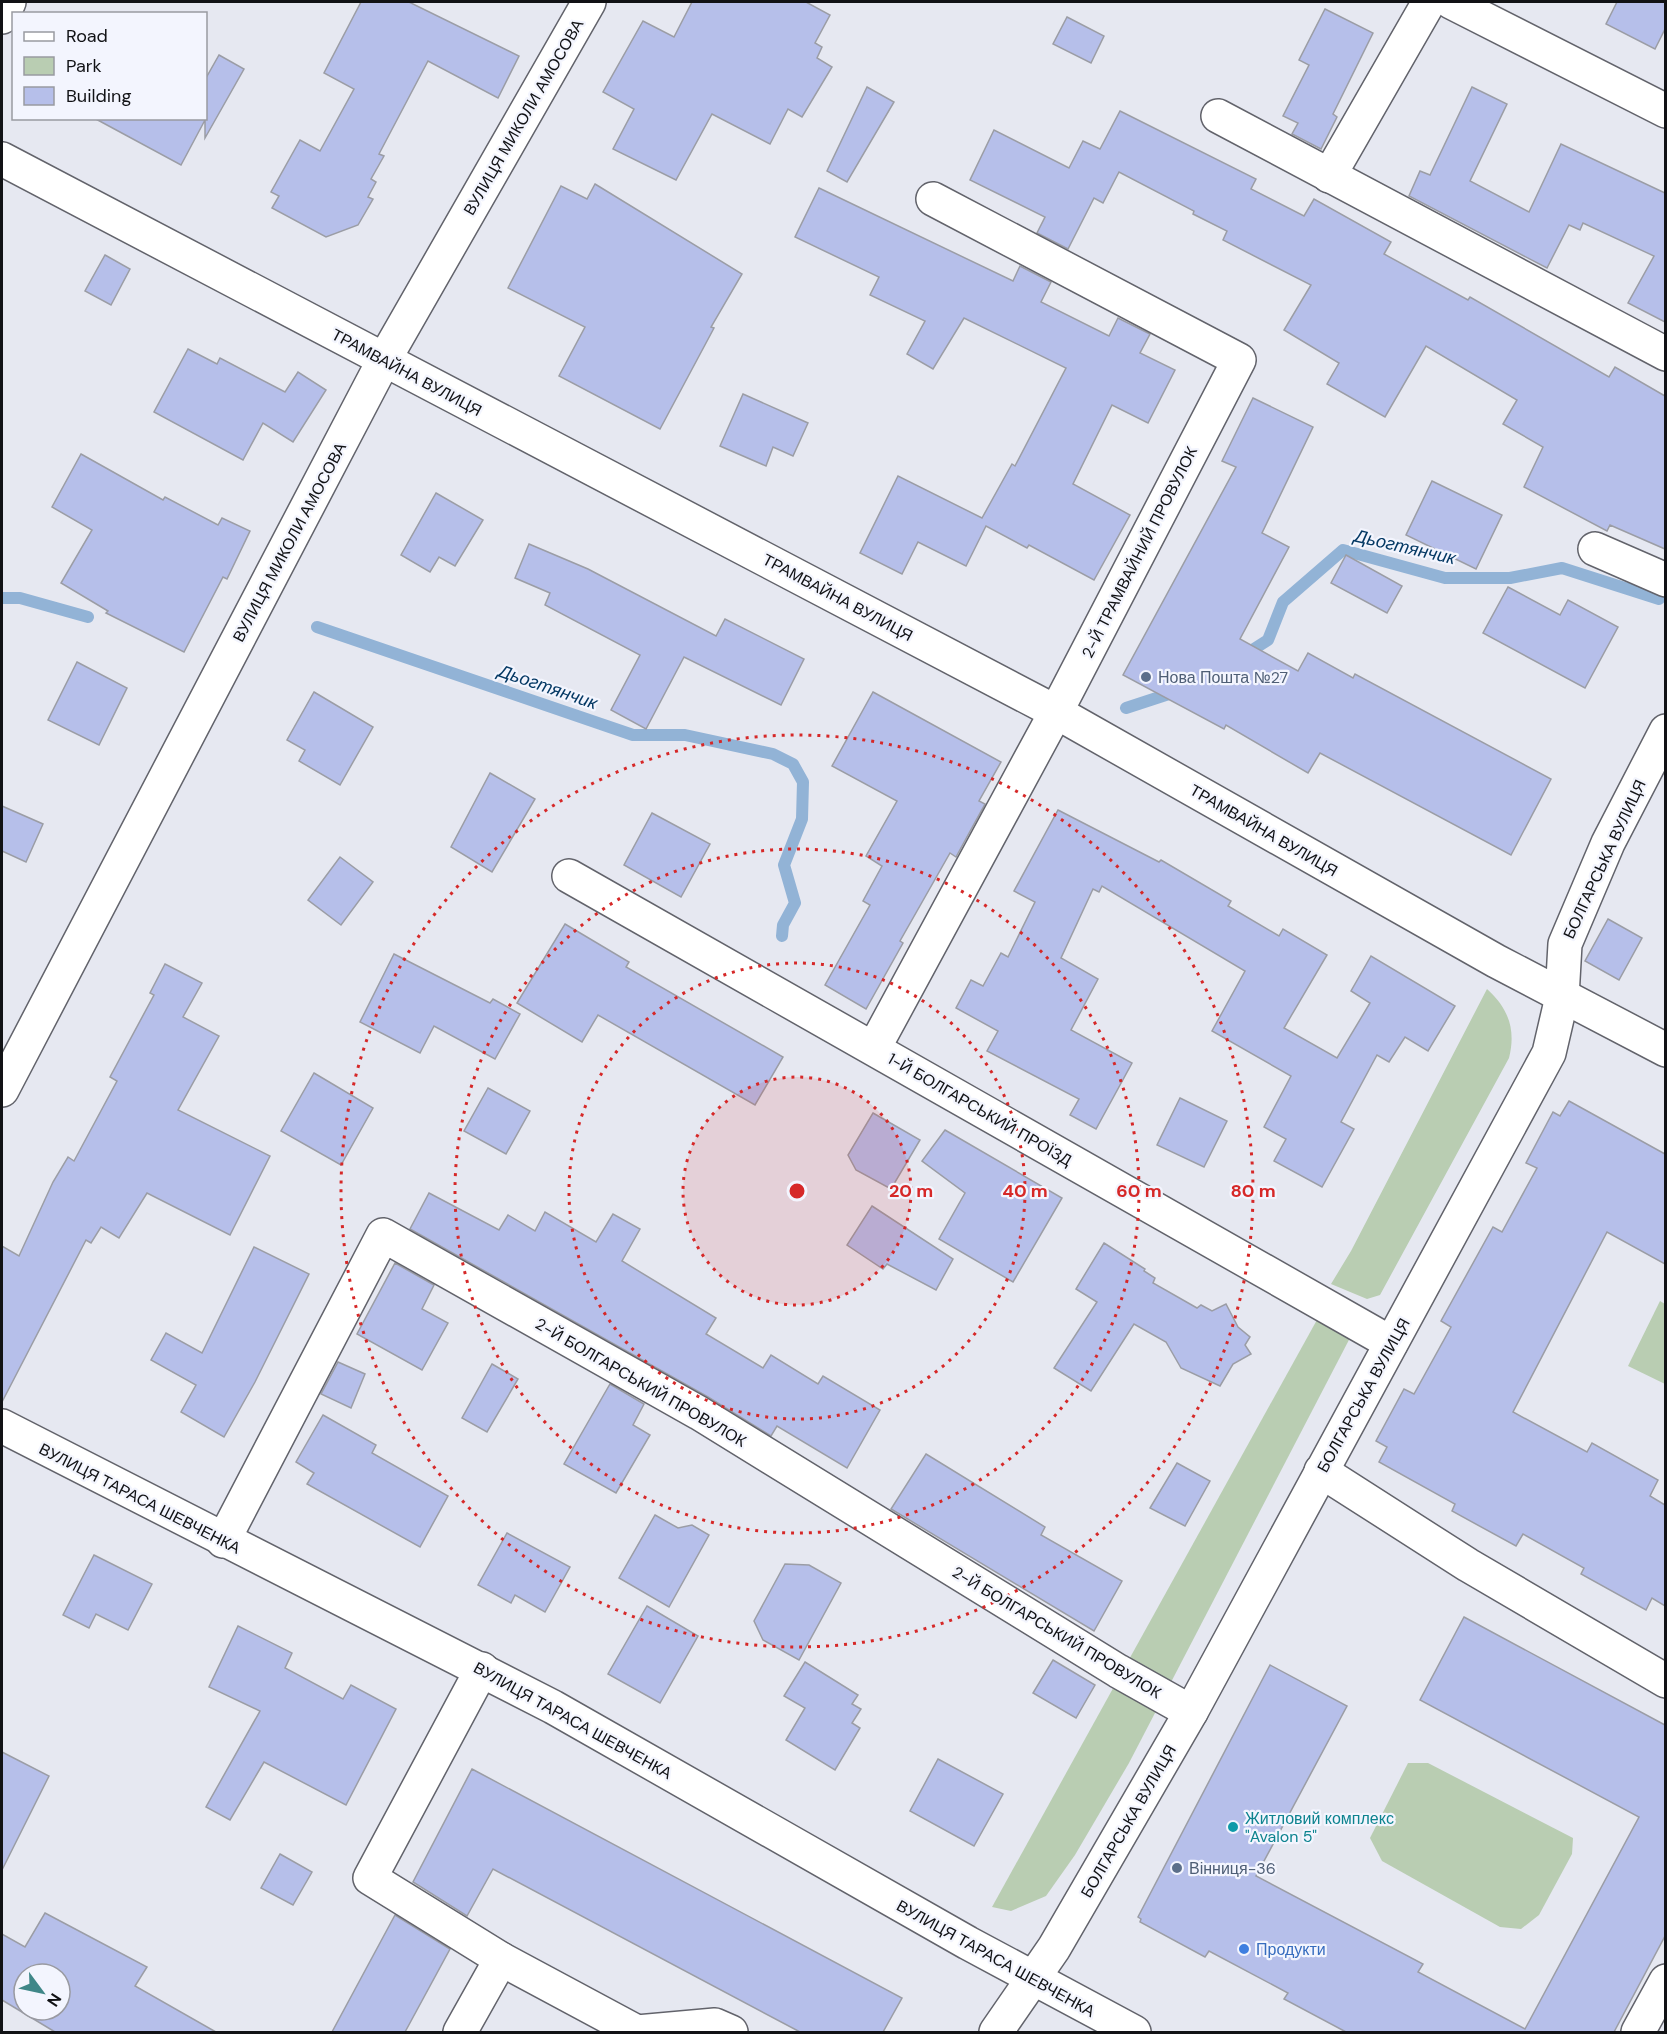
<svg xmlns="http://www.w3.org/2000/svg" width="1667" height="2034" font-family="'DM Sans',sans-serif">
<rect width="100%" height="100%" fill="#e6e8f1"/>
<g fill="#b9cdb2">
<path d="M1487 989C1509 1009 1516 1030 1509 1058L1380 1295 1367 1299 1331 1284 1351 1251Z"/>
<path d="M1660 1301 1665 1304V1384L1628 1366Z"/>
<path d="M1318 1318 1351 1336 1129 1763 1075 1855 1046 1896 1011 1911 992 1907Z"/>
<path d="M1408 1763H1428L1573 1838 1572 1854 1539 1915 1521 1929 1500 1927 1382 1861 1370 1838Z"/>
</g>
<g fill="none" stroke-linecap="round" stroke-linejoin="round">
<g stroke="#92b3d6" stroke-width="12">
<path d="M2 598H20L88 617"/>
<path d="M317 627 633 735H685L773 754 793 764 803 782 802 819 784 865 795 903 783 925 782 936"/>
<path d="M1243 656 1268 640 1283 602 1343 550 1445 578H1510L1562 568 1659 599"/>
<path d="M1126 708 1178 691"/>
</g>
</g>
<g fill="#b6bfea" stroke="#9b9da5" stroke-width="1.5" fill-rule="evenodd">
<path d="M361 2H409L519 56 498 98 428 61 379 154 384 156 371 179 376 182 368 197 373 199 358 225 326 237 272 208 279 196 271 192 300 140 320 151 354 89 324 73Z"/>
<path d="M692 2H806L830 15 815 43 822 47 817 58 832 67 802 117 788 109 770 144 712 114 676 180 613 149 634 109 603 92 643 21 674 37Z"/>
<path d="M1617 2H1665V29L1655 49 1606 24Z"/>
<path d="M1325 9 1373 33 1333 114 1337 117 1321 149 1292 134 1298 123 1283 116 1309 65 1299 60Z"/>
<path d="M1067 17 1104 36 1091 63 1053 44Z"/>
<path d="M219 55 244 69 205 138V120L181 165 94 118H206V78Z"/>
<path d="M867 87 894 102 847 182 827 171Z"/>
<path d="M1472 87 1507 104 1470 181 1529 212 1561 144 1665 193V322L1628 303 1654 256 1583 223 1580 230 1569 225 1547 268 1409 196 1420 171 1430 175Z"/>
<path d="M1120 111 1256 179 1251 189 1304 216 1314 199 1391 242 1384 254 1468 300 1470 297 1609 377 1615 367 1665 396V549L1610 525 1607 531 1524 487 1543 447 1503 424 1517 400 1426 346 1385 417 1327 384 1339 363 1284 330 1311 285 1223 240 1227 231 1193 214 1194 211 1119 172 1103 203 1094 198 1068 249 1037 233 1045 217 970 180 994 130 1069 168 1083 141 1100 149Z"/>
<path d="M595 184 742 274 711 327 714 328 660 429 559 376 585 327 508 288 561 186 587 199Z"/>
<path d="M819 188 1013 281 1020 266 1051 282 1041 302 1109 336 1118 318 1150 334 1140 353 1175 370 1148 423 1112 405 1073 484 1130 515 1094 580 1029 545 1027 548 986 526 966 566 918 542 902 574 860 553 898 476 982 518 1012 464 1015 466 1066 368 964 318 933 369 907 354 925 321 870 295 879 277 795 237Z"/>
<path d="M105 255 130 269 111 305 85 291Z"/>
<path d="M188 349 217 364 220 358 285 392 298 372 326 390 293 442 263 423 243 460 154 412Z"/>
<path d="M743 394 808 423 793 456 773 447 766 466 720 446Z"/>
<path d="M1253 398 1313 427 1262 533 1289 547 1240 639 1298 671 1308 653 1353 678 1355 674 1551 779 1511 855 1320 753 1308 773 1226 725 1224 729 1123 675 1236 467 1222 461Z"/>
<path d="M81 454 163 500 165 497 218 525 222 518 250 531 227 579 223 577 184 652 106 613 108 611 61 583 92 530 52 507Z"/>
<path d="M1432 481 1502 515 1476 569 1406 535Z"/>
<path d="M436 493 483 520 455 566 439 557 430 572 401 555Z"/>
<path d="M529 544 588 569 716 636 725 619 804 659 781 705 684 657 646 729 611 710 640 655 545 605 550 593 515 578Z"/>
<path d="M1346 555 1402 586 1387 613 1331 583Z"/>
<path d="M1508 587 1560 615 1568 600 1618 627 1585 688 1483 633Z"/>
<path d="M77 662 127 688 99 745 48 720Z"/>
<path d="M314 692 373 727 340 785 299 761 305 750 287 740Z"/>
<path d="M873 692 1001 762 979 801 985 804 974 824 956 857 950 853 900 941 903 943 866 1009 825 985 870 905 863 901 882 866 866 856 897 801 832 766Z"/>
<path d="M490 773 535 799 492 872 451 847Z"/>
<path d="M2 806 43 824 26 862 2 851Z"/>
<path d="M1058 810 1159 862 1161 860 1231 901 1228 906 1279 936 1283 929 1327 955 1284 1028 1337 1058 1370 1003 1351 991 1371 956 1455 1006 1428 1051 1405 1037 1389 1062 1377 1055 1341 1122 1354 1129 1322 1187 1274 1161 1286 1139 1264 1127 1291 1076 1212 1031 1245 971 1102 886 1099 892 1093 889 1061 958 1098 979 1071 1030 1132 1063 1096 1129 1070 1115 1079 1099 987 1051 998 1031 956 1008 971 980 983 986 1001 953 1008 957 1035 902 1014 891Z"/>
<path d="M652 813 710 844 681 897 624 865Z"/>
<path d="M340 857 373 882 341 925 308 900Z"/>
<path d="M1608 919 1642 938 1619 980 1585 961Z"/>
<path d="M565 924 629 962 626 967 783 1057 755 1105 598 1015 582 1042 517 1003Z"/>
<path d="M394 954 490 1003 493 999 520 1014 495 1059 434 1026 420 1053 360 1022Z"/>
<path d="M165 964 202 983 183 1017 219 1036 178 1110 270 1156 230 1235 147 1193 119 1238 101 1227 91 1243 86 1240 2 1402V1246L19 1256 53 1182 68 1157 74 1161 117 1081 110 1077 154 995 150 993Z"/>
<path d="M314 1073 373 1108 341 1165 281 1131Z"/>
<path d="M488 1088 530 1111 506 1154 464 1131Z"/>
<path d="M1180 1098 1227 1121 1204 1167 1157 1145Z"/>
<path d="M1569 1101 1665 1154V1264L1607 1232 1513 1412 1587 1452 1592 1443 1658 1480 1650 1496 1665 1505V1606L1652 1598 1646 1610 1581 1574 1584 1568 1523 1534 1516 1546 1452 1511 1455 1504 1379 1462 1387 1447 1376 1441 1404 1389 1414 1394 1451 1327 1441 1321 1493 1227 1502 1232 1537 1168 1526 1163 1553 1112 1560 1116Z"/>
<path d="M873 1113 920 1140 891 1189 856 1170 848 1155Z"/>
<path d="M945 1130 1062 1198 1013 1282 939 1239 965 1193 922 1161Z"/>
<path d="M429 1193 499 1230 508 1215 535 1231 545 1212 596 1242 613 1214 640 1229 622 1261 716 1318 706 1334 763 1368 771 1355 818 1384 823 1376 880 1410 847 1468 777 1426 771 1436 708 1397 410 1229Z"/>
<path d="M872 1206 953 1259 936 1290 887 1264 883 1269 847 1245Z"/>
<path d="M1104 1243 1145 1269 1144 1271 1155 1278 1153 1283 1197 1308 1201 1305 1212 1311 1226 1304 1238 1327 1250 1337 1245 1345 1251 1354 1233 1364 1220 1386 1181 1368 1166 1342 1134 1324 1091 1391 1054 1368 1097 1302 1076 1289Z"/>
<path d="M254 1247 309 1274 255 1382 224 1437 181 1412 196 1385 151 1360 166 1333 202 1353Z"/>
<path d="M395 1263 434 1285 422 1309 448 1323 422 1370 357 1334Z"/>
<path d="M338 1362 365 1374 351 1408 321 1394Z"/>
<path d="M492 1364 518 1379 487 1432 462 1418Z"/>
<path d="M610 1384 644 1404 633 1425 650 1435 616 1493 564 1464Z"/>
<path d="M323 1415 376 1445 372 1453 448 1496 420 1547 307 1484 314 1473 296 1462Z"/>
<path d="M926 1454 1045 1527 1041 1535 1122 1581 1094 1631 891 1509Z"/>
<path d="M1177 1463 1210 1481 1185 1526 1150 1508Z"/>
<path d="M655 1515 678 1528 692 1525 709 1535 669 1607 619 1578Z"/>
<path d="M507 1533 570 1567 545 1612 515 1595 511 1603 478 1585Z"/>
<path d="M94 1555 152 1584 128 1630 96 1614 89 1628 63 1615Z"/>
<path d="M785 1564 809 1565 841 1583 799 1660 763 1640 754 1621Z"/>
<path d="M647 1606 698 1636 660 1703 608 1674Z"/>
<path d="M1464 1617 1665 1725V1936L1614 2032H1346L1284 1999 1288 1993 1209 1951 1205 1957 1140 1922 1141 1919 1138 1917 1270 1665 1347 1706 1256 1876 1423 1964 1418 1972 1525 2029 1639 1817 1420 1700Z"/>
<path d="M238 1626 292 1653 285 1668 343 1699 351 1685 396 1709 346 1805 264 1762 230 1820 206 1807 260 1711 209 1687Z"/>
<path d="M1053 1660 1095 1685 1076 1718 1033 1693Z"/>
<path d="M805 1662 858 1695 852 1704 861 1709 852 1723 860 1728 835 1770 786 1740 805 1708 784 1696Z"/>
<path d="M2 1752 49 1776 2 1870Z"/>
<path d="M938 1759 1003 1794 974 1846 910 1811Z"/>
<path d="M472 1769 902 1998 883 2032H800L493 1869 467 1916 413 1882Z"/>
<path d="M280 1854 312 1872 293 1905 261 1888Z"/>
<path d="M45 1913 147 1967 135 1986 216 2032H55L2 2000V1934L25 1947ZM24 1974H60V2010H24Z"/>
<path d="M395 1915 450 1949 405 2032H332Z"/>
</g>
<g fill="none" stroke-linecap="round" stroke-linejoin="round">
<defs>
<g id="minor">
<path d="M1451 2 1666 111"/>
<path d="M2 17 9 2"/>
<path d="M1218 116 1666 354"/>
<path d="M2 159 1056 712 1496 961 1666 1050"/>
<path d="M1329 176 1429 2"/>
<path d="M1595 549 1666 580"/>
<path d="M569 876 1391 1343"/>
<path d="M874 1048 1056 712 1239 360 933 199"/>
<path d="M2 1090 384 360 589 2"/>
<path d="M2 1426 553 1707 968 1943 1134 2032"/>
<path d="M1321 1471 1468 1565 1666 1681"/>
<path d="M223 1541 383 1235 699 1413 1118 1671 1191 1712"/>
<path d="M482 1669 370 1878 501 1959"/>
<path d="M460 2032 501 1959 637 2032 715 2025 731 2032"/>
<path d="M996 2032 1054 1948 1191 1712 1549 1053 1562 997 1565 944 1608 843 1666 731"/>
<path d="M1638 2032 1666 1981"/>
</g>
</defs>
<use href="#minor" stroke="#62636b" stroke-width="36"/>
<use href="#minor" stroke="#fff" stroke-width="33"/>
</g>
<circle cx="797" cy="1191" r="114" fill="#d62828" fill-opacity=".12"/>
<g fill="none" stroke="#d62828" stroke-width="3" stroke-dasharray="3 6">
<circle cx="797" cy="1191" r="114"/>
<circle cx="797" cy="1191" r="228"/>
<circle cx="797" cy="1191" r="342"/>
<circle cx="797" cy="1191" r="456"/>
</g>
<g fill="#5c6f8a" stroke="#f3f5fe" stroke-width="2">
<circle cx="1146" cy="677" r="6"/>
<circle cx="1177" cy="1868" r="6"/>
</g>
<circle fill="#0f9aa8" stroke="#f3f5fe" stroke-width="2" cx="1233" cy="1827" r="6"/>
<circle fill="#3f7fe0" stroke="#f3f5fe" stroke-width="2" cx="1244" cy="1949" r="6"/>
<g text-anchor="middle" stroke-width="4.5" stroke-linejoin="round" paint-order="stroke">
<g font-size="16" fill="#111215" stroke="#f3f5fe">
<text transform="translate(523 117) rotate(-60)" y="6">ВУЛИЦЯ МИКОЛИ АМОСОВА</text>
<text transform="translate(407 372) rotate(28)" y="6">ТРАМВАЙНА ВУЛИЦЯ</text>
<text transform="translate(289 542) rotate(-62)" y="6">ВУЛИЦЯ МИКОЛИ АМОСОВА</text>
<text transform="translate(1139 552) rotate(-63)" y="6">2-Й ТРАМВАЙНИЙ ПРОВУЛОК</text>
<text transform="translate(838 597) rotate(28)" y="6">ТРАМВАЙНА ВУЛИЦЯ</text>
<text transform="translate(1264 830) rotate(30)" y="6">ТРАМВАЙНА ВУЛИЦЯ</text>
<text transform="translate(1604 859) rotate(-65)" y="6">БОЛГАРСЬКА ВУЛИЦЯ</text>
<text transform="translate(980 1109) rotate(30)" y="6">1-Й БОЛГАРСЬКИЙ ПРОЇЗД</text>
<text transform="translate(641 1382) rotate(30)" y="6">2-Й БОЛГАРСЬКИЙ ПРОВУЛОК</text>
<text transform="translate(1363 1395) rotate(-61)" y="6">БОЛГАРСЬКА ВУЛИЦЯ</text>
<text transform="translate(140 1498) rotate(27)" y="6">ВУЛИЦЯ ТАРАСА ШЕВЧЕНКА</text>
<text transform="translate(1057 1632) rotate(31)" y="6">2-Й БОЛГАРСЬКИЙ ПРОВУЛОК</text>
<text transform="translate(573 1720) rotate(29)" y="6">ВУЛИЦЯ ТАРАСА ШЕВЧЕНКА</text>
<text transform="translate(1128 1821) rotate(-60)" y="6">БОЛГАРСЬКА ВУЛИЦЯ</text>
<text transform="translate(996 1958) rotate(29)" y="6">ВУЛИЦЯ ТАРАСА ШЕВЧЕНКА</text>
</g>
<g font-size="16" fill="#4e5e75" stroke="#f3f5fe" text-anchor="start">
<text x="1158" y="683">Нова Пошта №27</text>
<text x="1189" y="1874">Вінниця-36</text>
</g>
<g font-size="16" fill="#0d838f" stroke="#f3f5fe" text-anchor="start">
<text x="1245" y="1824">Житловий комплекс<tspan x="1245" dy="18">"Avalon 5"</tspan></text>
</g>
<g font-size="16" fill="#366cbe" stroke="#f3f5fe" text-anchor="start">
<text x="1256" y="1955">Продукти</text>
</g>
<g font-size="18" font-style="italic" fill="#053964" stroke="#f3f5fe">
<text transform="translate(1405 547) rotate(13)" y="6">Дьогтянчик</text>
<text transform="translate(548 687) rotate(19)" y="6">Дьогтянчик</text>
</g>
</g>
<circle cx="797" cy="1191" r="9" fill="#d62828" stroke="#f3f5fe" stroke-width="3"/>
<g font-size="18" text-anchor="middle" font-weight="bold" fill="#d62828" stroke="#f3f5fe" stroke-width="4.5" stroke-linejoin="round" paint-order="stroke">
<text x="911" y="1197">20 m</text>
<text x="1025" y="1197">40 m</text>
<text x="1139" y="1197">60 m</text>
<text x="1253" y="1197">80 m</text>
</g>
<rect width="1667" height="2034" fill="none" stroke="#111215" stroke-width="6"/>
<rect x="12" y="12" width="195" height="108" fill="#f3f5fe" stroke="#999aa1" stroke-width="1.5"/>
<rect x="24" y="32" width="30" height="9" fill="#ffffff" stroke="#999aa1" stroke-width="1.5"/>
<text x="66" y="42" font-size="18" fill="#111215">Road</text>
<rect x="24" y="57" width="30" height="18" fill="#b9cdb2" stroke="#999aa1" stroke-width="1.5"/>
<text x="66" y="72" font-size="18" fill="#111215">Park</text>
<rect x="24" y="87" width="30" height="18" fill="#b6bfea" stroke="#999aa1" stroke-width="1.5"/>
<text x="66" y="102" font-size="18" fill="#111215">Building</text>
<g transform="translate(42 1992) rotate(123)"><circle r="28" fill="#f3f5fe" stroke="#999aa1" stroke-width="1.5"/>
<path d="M0-4.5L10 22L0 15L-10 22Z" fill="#3f8788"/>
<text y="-9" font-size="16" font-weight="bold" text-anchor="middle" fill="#111215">N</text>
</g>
</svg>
